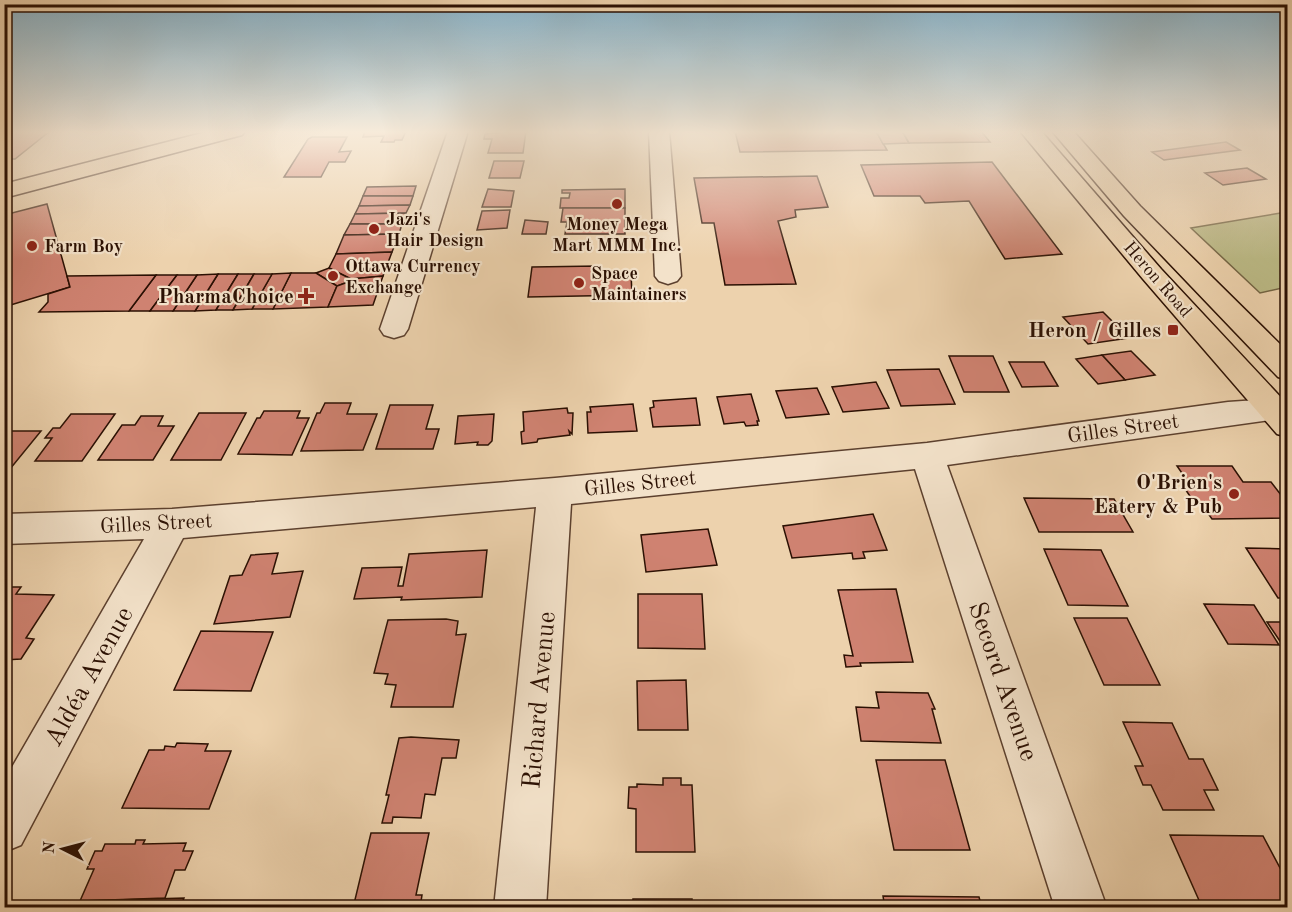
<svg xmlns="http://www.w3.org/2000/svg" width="1292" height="912" font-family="'Old Standard TT',serif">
<rect width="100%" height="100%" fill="#edd2ad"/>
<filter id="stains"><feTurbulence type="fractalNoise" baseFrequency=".00333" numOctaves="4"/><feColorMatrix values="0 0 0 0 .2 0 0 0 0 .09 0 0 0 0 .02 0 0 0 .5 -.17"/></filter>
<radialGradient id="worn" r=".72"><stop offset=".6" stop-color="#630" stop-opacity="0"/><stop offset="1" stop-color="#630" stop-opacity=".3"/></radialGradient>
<path fill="#bcbb87" stroke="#746645" stroke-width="1.5" d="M1287 212V287L1260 293 1191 228Z"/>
<g fill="#cf8271" stroke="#2b1003" stroke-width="1.5">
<path d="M4 131H50L15 159H4Z"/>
<path d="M365 131H406L402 140H395L394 142H381L384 136 363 137Z"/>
<path d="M516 131H526L523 153H488L492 139H484L485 134Z"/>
<path d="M735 131H876L887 150 740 152Z"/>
<path d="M876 131H902L909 143 883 144Z"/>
<path d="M902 131H981L990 142 909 143Z"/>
<path d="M312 137H347L339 152 351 151 345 162H329L321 177H284L308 139Z"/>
<path d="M1226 142 1240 150 1164 160 1152 152Z"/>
<path d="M494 161H524L520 178H489Z"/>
<path d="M992 162 1062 254 1005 259 969 201 925 203 920 196H874L861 165Z"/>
<path d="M1247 168 1266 179 1223 185 1205 173Z"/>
<path d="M817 176 828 207 795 210 796 217 778 221 796 284 725 285 714 223H702L694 178Z"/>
<path d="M416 186 413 196H363L367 187Z"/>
<path d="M488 189 514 191 511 207H482Z"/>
<path d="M625 189V208H560L561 198H569L570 193H562V190Z"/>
<path d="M363 196H413L410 205 359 206Z"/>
<path d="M47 204 70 287 4 307V215Z"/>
<path d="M410 205 406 213 355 214 359 206Z"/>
<path d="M563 208H625V234H565L567 222H561Z"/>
<path d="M510 210 507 228 477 230 482 211Z"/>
<path d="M406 213 402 224H350L355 214Z"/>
<path d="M525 220 548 222 546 234H522Z"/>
<path d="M350 224H402L399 234 344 235Z"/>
<path d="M399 234 392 252 336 254 344 235Z"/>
<path d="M392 252 383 276 351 279 329 268 336 254Z"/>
<path d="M598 266V274L631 273 632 295 528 297 532 267Z"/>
<path d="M329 268 351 279 348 282 337 286 316 273Z"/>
<path d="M291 273H316L337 286 328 307 273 309Z"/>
<path d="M291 273 273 309H252L272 274Z"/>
<path d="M218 274H238L216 310 195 311Z"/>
<path d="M218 274 195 311H173L197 275Z"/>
<path d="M238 274H254L233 310H216Z"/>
<path d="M254 274H272L252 309 233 310Z"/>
<path d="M156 275H177L150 311H129Z"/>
<path d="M156 275 129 311 39 312 48 302V294L70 287 67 276Z"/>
<path d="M177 275H197L173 311H150Z"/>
<path d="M383 276 373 305 328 307 337 286 348 282 351 279Z"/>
<path d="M1103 312 1129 338 1088 344 1063 317Z"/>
<path d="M1131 351 1155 375 1125 380 1102 355Z"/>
<path d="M1102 355 1125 380 1098 384 1076 359Z"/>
<path d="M949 356H993L1009 392H964Z"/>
<path d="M1009 362H1044L1058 386 1022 387Z"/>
<path d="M939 369 955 404 901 406 887 370Z"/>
<path d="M876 382 889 408 843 412 832 387Z"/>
<path d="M817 388 829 414 786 418 776 391Z"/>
<path d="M751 394 759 421H757L758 425 746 426 744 422 724 424 717 397Z"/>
<path d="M696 398 700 425 653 427 650 408 654 407 653 401Z"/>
<path d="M325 403H351L347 414H377L363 450 301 451 317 413H320Z"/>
<path d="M633 404 637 431 588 433 587 412H591L590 407Z"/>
<path d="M390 405H433L426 429H439L433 449H376Z"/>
<path d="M567 408 568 413H573L572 434 569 431 570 435 538 439 537 442 522 444 521 432 524 431 523 412Z"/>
<path d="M264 411H300L297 418H309L292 455 238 454 257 418H260Z"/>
<path d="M199 413H246L221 460H171Z"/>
<path d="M71 414H115L82 461H35L52 438H45L53 428H60Z"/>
<path d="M494 414 492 441 488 445H477L478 442 455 444 458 416Z"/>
<path d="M141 416H163L158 426H174L153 460H98L122 425H135Z"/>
<path d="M4 431H41L10 469H4Z"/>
<path d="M1177 466H1232L1243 482H1271L1288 504V518L1212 519 1200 502H1194L1183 486H1191Z"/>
<path d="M1024 498 1114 499 1133 532H1039Z"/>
<path d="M873 514 887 550 863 552 865 558 853 559 852 553 792 558 783 526Z"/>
<path d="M708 529 717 565 646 572 641 535Z"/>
<path d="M1246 548 1288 549V598H1278Z"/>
<path d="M1044 549 1101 550 1128 606 1068 605Z"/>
<path d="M487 550 482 597 401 600 402 597 354 599 362 568 402 567 398 586H403L409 554Z"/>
<path d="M278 553 272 574 303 571 290 617 214 624 230 576 242 575 251 555Z"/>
<path d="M10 587H21L16 594 54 595 26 638 34 639 21 659 4 660V594Z"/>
<path d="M896 589 913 662 860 663 861 666 846 667 844 655 853 656 838 590Z"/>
<path d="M638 594H702L705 649 638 648Z"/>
<path d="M1204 604 1254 605 1279 645 1228 644Z"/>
<path d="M1074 618H1127L1160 685H1104Z"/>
<path d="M446 619 458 621 456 635 466 634 453 707H391L396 685 385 684 388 674 374 673 388 620Z"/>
<path d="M1267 622H1288V653Z"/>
<path d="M201 631 273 632 251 691 174 690Z"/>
<path d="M686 680 688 730H638L637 681Z"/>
<path d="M876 692 928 693 935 709H932L941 743 861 741 856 707 879 708Z"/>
<path d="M1123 722 1172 723 1189 759H1203L1218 790H1204L1214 810H1163L1151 785H1143L1135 766H1143Z"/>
<path d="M411 737 459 740 456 758H442L435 795 425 794 421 818 393 817 392 823H382L389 795H386L399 738Z"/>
<path d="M177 743 208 744 205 751H231L209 809 122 808 149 750H164L165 746 175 747Z"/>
<path d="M876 760H945L970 850H894Z"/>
<path d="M663 778H681V785H692L695 852H636V809L628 808 629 787H637V784L663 785Z"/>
<path d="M371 833H429L416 895H422L420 908H353Z"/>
<path d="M1170 835 1263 836 1288 883V908L1202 907Z"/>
<path d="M136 840H145L143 844 186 843 183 851H193L185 870H175L165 898 80 901 94 869H87L95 851H102L105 844H135Z"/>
<path d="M883 896 979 897 982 908H885Z"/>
<path d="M184 898 180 908H77L80 901Z"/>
<rect x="633" y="899" width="59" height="9"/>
</g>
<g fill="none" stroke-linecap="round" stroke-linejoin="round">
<defs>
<g id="minor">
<path d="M448 131H468L408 329 404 335 394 338 384 335 380 329Z"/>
<path d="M649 131H669L681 276 677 281 668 284 659 281 655 276Z"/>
<path d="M1273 399 1284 402 1288 408 1284 418 947 465 1107 908H1055L915 469 571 504 546 908H494L536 507 183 538 21 845 4 852V781L144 539 4 544V514L172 509 555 478 927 443 1228 402Z"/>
</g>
<g id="major">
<path d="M210 131H245L242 135 4 198V184Z"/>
<path d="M1020 131H1041L1161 269 1288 405V437L1277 434 1143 279Z"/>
<path d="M1052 131H1073L1140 206 1288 352V380L1278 377 1124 216Z"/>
</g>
</defs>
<use href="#minor" stroke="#5c402e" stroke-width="3"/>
<use href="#major" stroke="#2b1003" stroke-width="3"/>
<use href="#minor" fill="#f3e2ca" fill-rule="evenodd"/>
<use href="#major" fill="#edd2ad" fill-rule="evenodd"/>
</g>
<linearGradient id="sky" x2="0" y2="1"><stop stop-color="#88b6cf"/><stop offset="0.51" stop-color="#f7ebda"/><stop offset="1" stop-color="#f7ebda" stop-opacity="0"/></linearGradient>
<rect width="1292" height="259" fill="url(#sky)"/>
<g fill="#8f2418" stroke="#f3e2ca" stroke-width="2">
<circle cx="617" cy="204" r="6"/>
<circle cx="374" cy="229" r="6"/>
<circle cx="32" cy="246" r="6"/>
<circle cx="333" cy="276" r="6"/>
<circle cx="579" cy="283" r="6"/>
<path d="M303 287h6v6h6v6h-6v6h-6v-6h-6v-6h6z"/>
<rect x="1167" y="324" width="12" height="12" rx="3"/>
<circle cx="1234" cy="494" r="6"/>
</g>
<g text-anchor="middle" stroke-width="4.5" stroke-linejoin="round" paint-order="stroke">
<g font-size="18" font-weight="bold" fill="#2b1003" stroke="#f3e2ca" text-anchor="start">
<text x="386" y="225">Jazi's<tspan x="386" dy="21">Hair Design</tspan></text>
<text x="617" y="230" text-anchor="middle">Money Mega<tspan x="617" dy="21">Mart MMM Inc.</tspan></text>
<text x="44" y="252">Farm Boy</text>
<text x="345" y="272">Ottawa Currency<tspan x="345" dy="21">Exchange</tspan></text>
<text x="591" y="279">Space<tspan x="591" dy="21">Maintainers</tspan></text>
</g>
<g font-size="18" fill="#2b1003" stroke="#f3e2ca">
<text transform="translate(1158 279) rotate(49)" y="6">Heron Road</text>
</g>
<g font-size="21" font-weight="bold" fill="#2b1003" stroke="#f3e2ca" text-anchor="end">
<text x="294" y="303">PharmaChoice</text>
<text x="1161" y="337">Heron / Gilles</text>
<text x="1222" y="489">O'Brien's<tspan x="1222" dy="24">Eatery &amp; Pub</tspan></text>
</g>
<g font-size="21" fill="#2b1003" stroke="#f3e2ca">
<text transform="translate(1123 428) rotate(-8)" y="7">Gilles Street</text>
<text transform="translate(640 483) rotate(-6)" y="7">Gilles Street</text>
<text transform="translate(156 523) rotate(-3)" y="7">Gilles Street</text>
</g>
<g font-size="26" fill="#2b1003" stroke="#f3e2ca">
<text transform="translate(88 676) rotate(-61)" y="9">Aldéa Avenue</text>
<text transform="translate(1004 681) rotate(71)" y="9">Secord Avenue</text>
<text transform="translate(538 700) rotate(-85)" y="9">Richard Avenue</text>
</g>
</g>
<rect width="1292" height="912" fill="none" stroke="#edd2ad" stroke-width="24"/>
<rect x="6" y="6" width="1280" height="900" fill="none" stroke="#2b1003" stroke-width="3"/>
<rect x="12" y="12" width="1268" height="888" fill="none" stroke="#2b1003" stroke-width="1.5"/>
<g transform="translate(63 849) rotate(276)" stroke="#f3e2ca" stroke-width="4.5" paint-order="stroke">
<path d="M0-4.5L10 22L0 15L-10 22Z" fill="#2b1003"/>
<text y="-9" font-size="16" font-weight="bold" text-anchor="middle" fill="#2b1003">N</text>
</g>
<rect width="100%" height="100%" filter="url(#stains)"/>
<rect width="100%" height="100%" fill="url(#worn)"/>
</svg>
